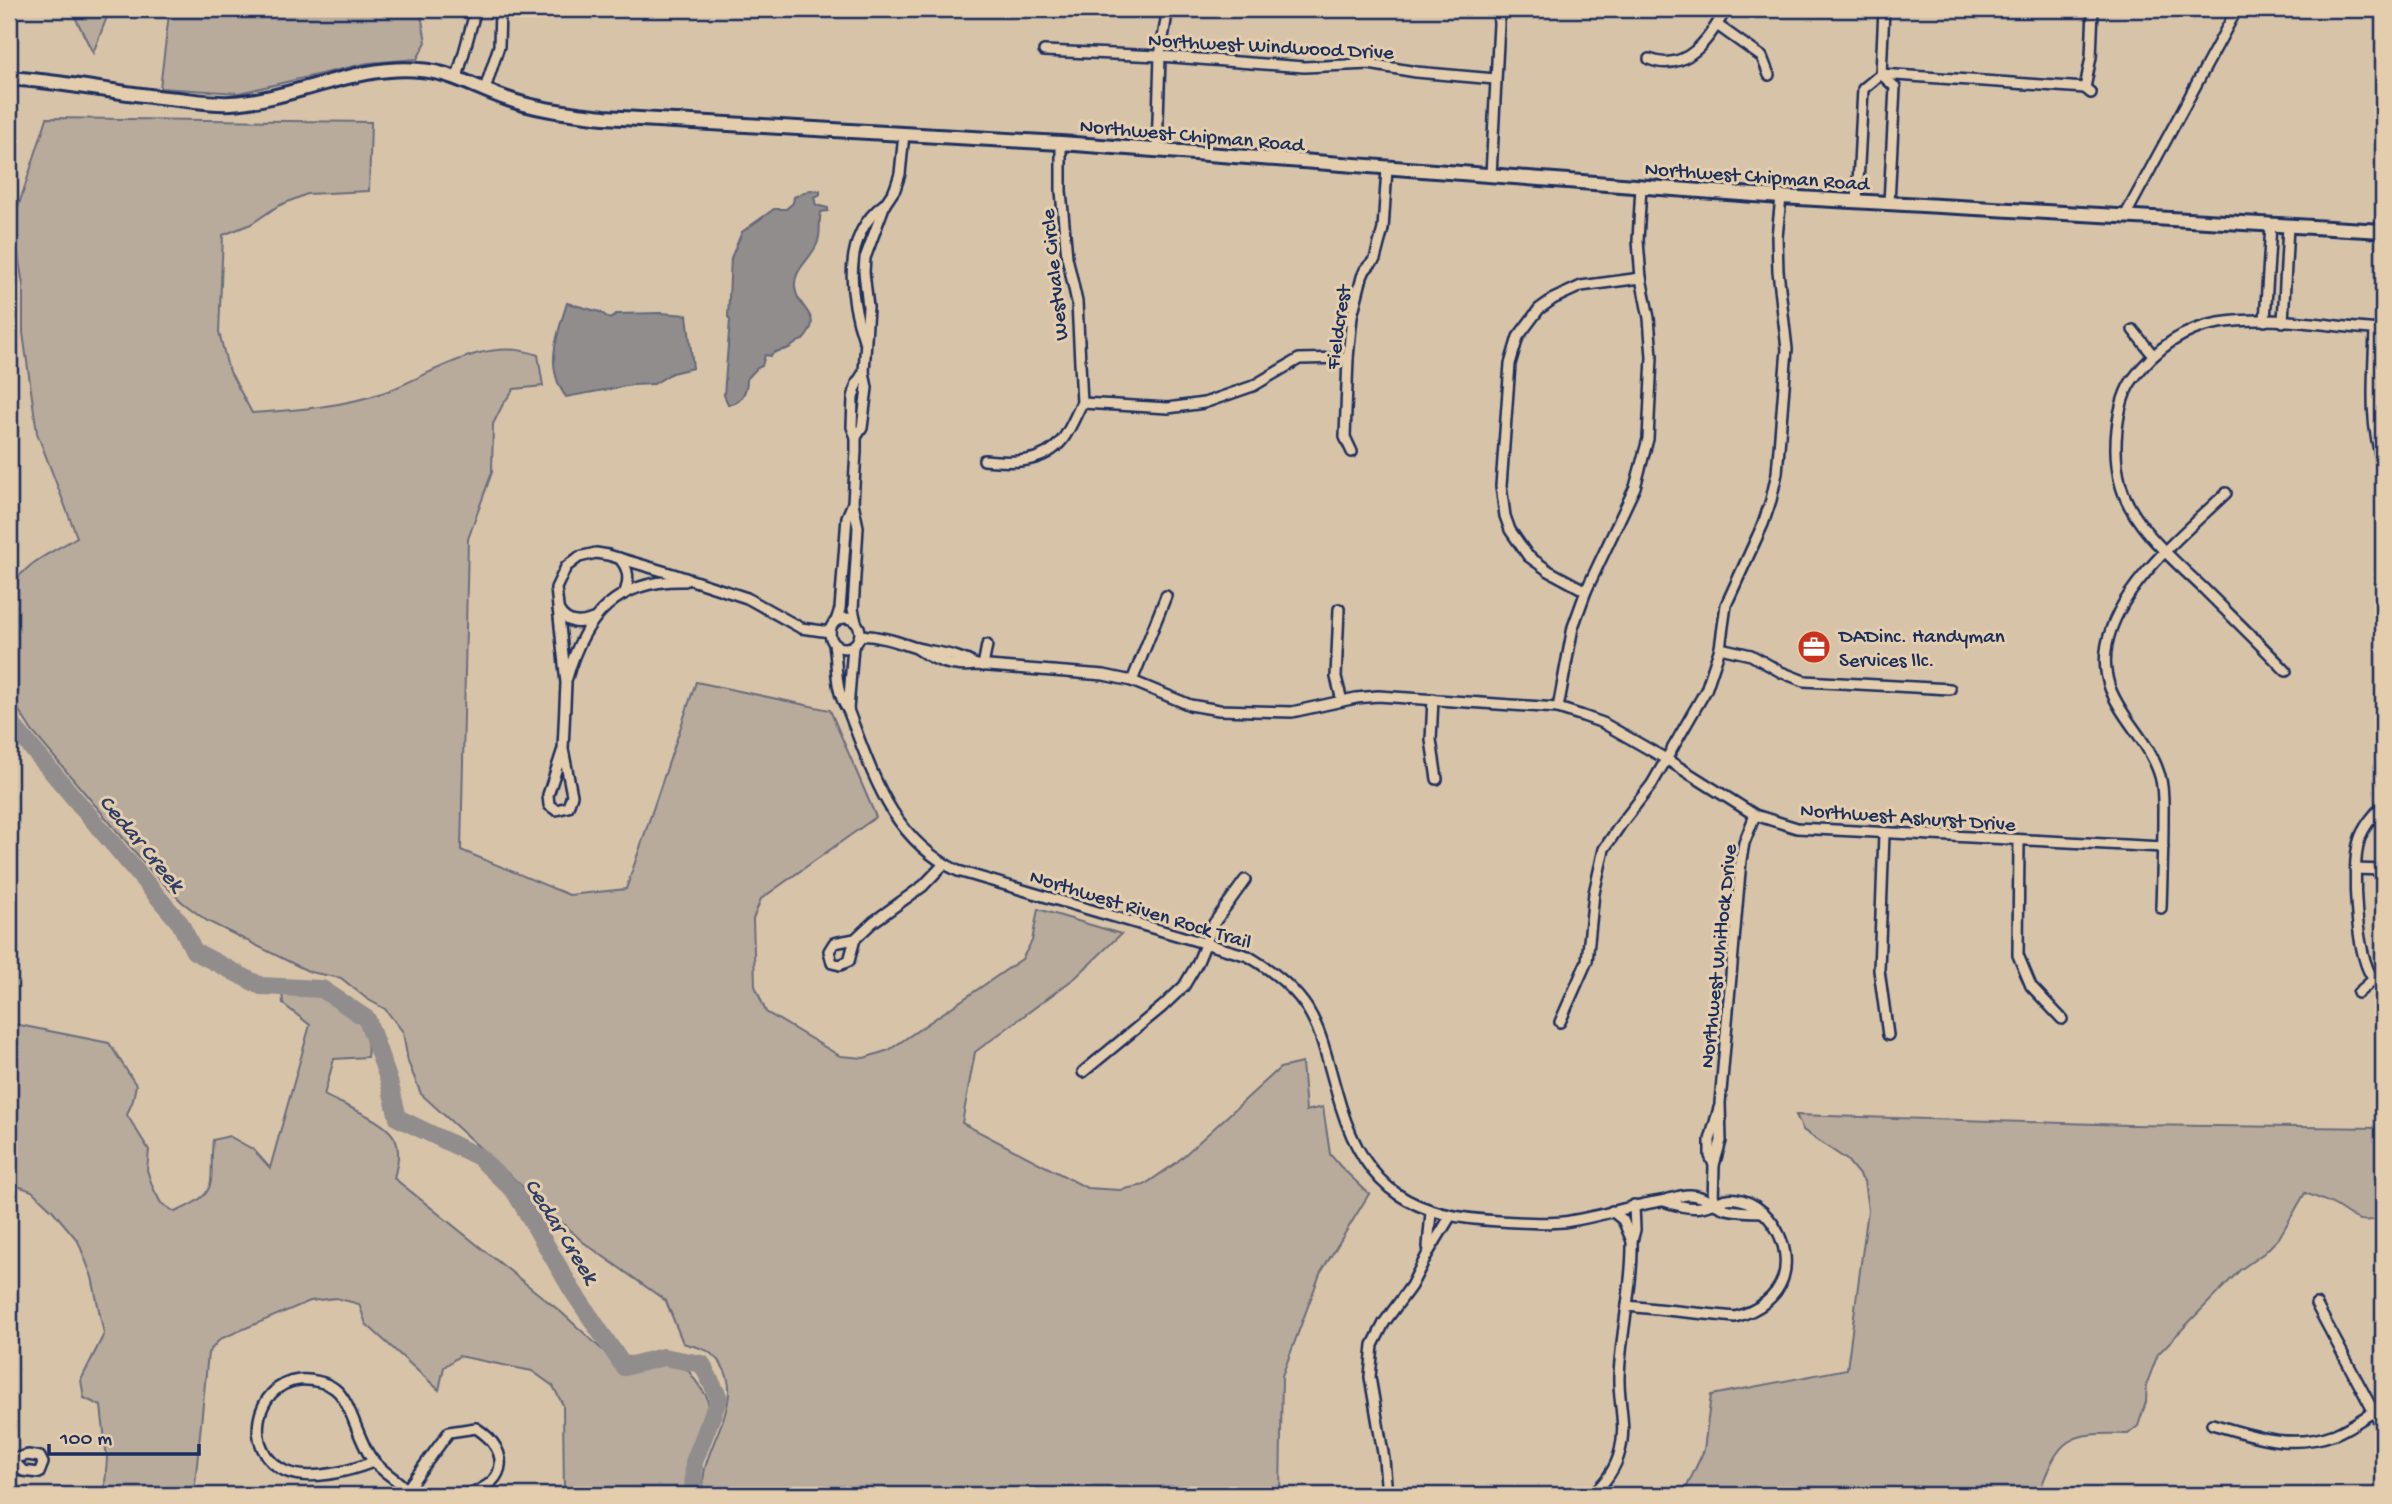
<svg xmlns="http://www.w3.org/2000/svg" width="2392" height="1504" font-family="'Gochi Hand',sans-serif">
<rect width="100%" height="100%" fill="#d7c3a8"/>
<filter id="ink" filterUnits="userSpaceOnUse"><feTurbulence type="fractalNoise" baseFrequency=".0143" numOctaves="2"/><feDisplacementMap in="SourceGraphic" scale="14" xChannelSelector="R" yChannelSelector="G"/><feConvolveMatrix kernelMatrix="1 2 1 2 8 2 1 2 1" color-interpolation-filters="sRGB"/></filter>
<g filter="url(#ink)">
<g fill="#b8ab9c" stroke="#6a6d7d" stroke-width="2">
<path d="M71 9H110L93 53Z"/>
<path d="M160 9H420L426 42 417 59 368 63 239 93 160 88 169 14Z"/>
<path d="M47 118 371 122 369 191 307 194 278 206 251 224 223 235 219 332 228 368 252 413C297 410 342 407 385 392 433 374 485 335 538 355L543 386 514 389 503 404 493 424 492 472 468 539 461 850 569 895 626 889 696 682 830 710 876 817 761 899 753 919 755 986 766 1012 840 1056 864 1058 889 1050 1022 959 1032 941 1038 909 1121 934 1076 977 975 1052 962 1123 1087 1188 1120 1190 1144 1185 1176 1163 1280 1068 1302 1063 1306 1111 1323 1107 1330 1154 1340 1166 1369 1194 1320 1274 1282 1376 1280 1495H702C703 1486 703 1477 705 1468 714 1430 752 1385 709 1352 702 1347 691 1346 683 1343L666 1301 583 1242 421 1094 408 1062 403 1032 385 1009 367 999 341 978 310 972 207 921 182 902 152 872 32 731 9 695V592C22 563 52 553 77 537L37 433 23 333V285L13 223Z"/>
<path d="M282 991C294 992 309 992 321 996 348 1005 372 1027 367 1057L334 1059 324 1095C342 1105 387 1120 395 1139 401 1152 397 1166 394 1178L561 1312 609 1356 630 1357 671 1363 688 1370 707 1397 709 1409 689 1459 687 1495H564L563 1405 553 1386 532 1371 459 1356 444 1367 439 1390 366 1324 359 1304 336 1298 310 1301 220 1339 208 1353 194 1495H104L107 1459 101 1406 84 1398 81 1380 104 1334 92 1277 78 1241 53 1211 32 1191 9 1183V1023L109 1043 136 1085 133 1100 127 1115 149 1150 147 1170 153 1188 161 1203 175 1212C223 1192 208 1184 213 1140L229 1136 254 1150 270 1168 310 1025 283 1004Z"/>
<path d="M1796 1115 2129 1125 2383 1128V1216L2382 1219C2355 1223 2357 1219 2336 1206 2327 1201 2315 1197 2305 1193L2279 1238 2264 1253 2240 1270 2158 1354 2147 1383 2146 1402 2138 1426 2128 1434C2066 1432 2060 1437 2038 1495H1683L1704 1450 1711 1395 1847 1369 1868 1210 1864 1181 1847 1160 1803 1130Z"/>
</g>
<g fill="#918d8d" stroke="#62677a" stroke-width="2">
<path d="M810 190 820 191V195L814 197 816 205 828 208V211L821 212C818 223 822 233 817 244 811 259 793 270 795 287 797 311 826 314 803 340 796 341 795 345 789 348 781 352 776 349 770 356L765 355 762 366 757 368 747 379C747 391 741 405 728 404L724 395 730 320 728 317 731 258 742 232 774 209H786L793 203 794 197Z"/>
<path d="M567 303 600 312 610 319 616 314 661 313 687 315 693 368 672 373 654 384 632 385 566 397C544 367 557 335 567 303Z"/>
</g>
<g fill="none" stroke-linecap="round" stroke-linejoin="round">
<path stroke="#918d8d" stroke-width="18" d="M9 721 180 923 194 951 261 986 322 989 367 1019 389 1081 398 1118 479 1157 515 1192 572 1290 624 1367 663 1357 702 1364 719 1398 694 1462 693 1495"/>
<defs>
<g id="street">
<path d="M1717 25 1762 57 1769 75"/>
<path d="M1044 51 1160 56 1304 67 1369 64 1416 72 1495 79"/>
<path d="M1649 59C1686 74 1710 38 1726 9"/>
<path d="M1881 74 2085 88"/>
<path d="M1881 74 1895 87 1889 203"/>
<path d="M457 78 476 9"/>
<path d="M485 89 499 46 500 9"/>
<path d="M2091 93 2085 88 2091 57 2093 9"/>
<path d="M1061 143V191L1067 257 1077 302 1082 403"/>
<path d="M1157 151 1160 56 1166 20 1164 9"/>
<path d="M1491 175 1499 24 1498 9"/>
<path d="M1857 202 1863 89 1881 74 1884 9"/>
<path d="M2124 218 2237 9"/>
<path d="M2265 321 2271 225"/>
<path d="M2283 322 2288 226"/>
<path d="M2375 329C2374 375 2368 420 2383 464"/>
<path d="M2133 330 2153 355"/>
<path d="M864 340C849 296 842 236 883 205"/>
<path d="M1082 403 1168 408 1204 403 1253 386 1299 359 1348 358"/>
<path d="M856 437 862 428 867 388 864 372 868 307 864 272 865 258 885 204 895 189 900 174 904 134"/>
<path d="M1352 452 1345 437 1348 358 1352 316 1362 277 1365 270 1375 259 1383 229 1387 169"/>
<path d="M984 460C1012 463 1044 464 1063 439 1071 428 1076 414 1082 403"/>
<path d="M853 503 858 527 853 609 856 622"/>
<path d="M619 558C629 568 630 581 624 594"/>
<path d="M1586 591 1549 571 1528 556 1510 530 1505 516 1501 486 1510 364 1518 337 1539 309 1553 299 1581 286 1641 278"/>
<path d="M558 609C566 624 579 625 593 619"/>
<path d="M1339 609 1336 677 1342 701"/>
<circle cx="845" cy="633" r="15"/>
<path d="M836 621 840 609 847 517 853 503 856 451V437L852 427 853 398 857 383 864 372"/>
<path d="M860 635C880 636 895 641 913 647 935 653 956 653 976 665"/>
<path d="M834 644C838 668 834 690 848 710 873 774 891 839 958 871L1248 956C1322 1000 1318 1032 1341 1107 1367 1192 1414 1217 1499 1221 1520 1222 1542 1224 1563 1222 1596 1218 1628 1206 1661 1201 1670 1199 1678 1196 1687 1195 1703 1194 1712 1205 1726 1209 1738 1212 1751 1212 1763 1212"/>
<path d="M916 648C935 661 952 668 976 665L1104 675 1132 681 1190 705 1219 710 1292 712 1356 698 1378 696 1558 708 1583 716 1603 723 1666 759 1755 815 1797 828 2163 847"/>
<path d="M1720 648 1751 655 1781 672 1804 681 1950 689"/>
<path d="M983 666 987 645"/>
<path d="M2286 671C2259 643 2231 616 2203 588 2174 560 2133 527 2121 486 2116 468 2115 447 2117 429 2119 412 2123 392 2133 379 2155 349 2182 329 2219 323 2273 314 2330 327 2383 330"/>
<path d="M567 678C584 616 618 579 685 581"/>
<path d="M1132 681 1166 596"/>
<path d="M1433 699 1431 740 1437 779"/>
<path d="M1558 708 1573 627 1586 591 1635 487 1648 439 1652 357 1649 318 1641 278 1638 241 1641 186"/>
<path d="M848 710 853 646"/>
<path d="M563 749 572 795 568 807 556 810 549 805 548 795 563 749 566 683 556 588 566 567 579 557 596 553 608 555 673 574 747 598 801 628 830 632"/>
<path d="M2383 805C2373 816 2363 827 2359 841 2351 866 2356 960 2374 979 2377 982 2380 983 2383 985"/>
<path d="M1884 834 1879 970 1888 1035"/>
<path d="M2019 840 2018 955 2031 986 2062 1019"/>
<path d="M2355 869 2383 870"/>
<path d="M2161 908C2162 878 2163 848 2163 818 2163 804 2164 789 2160 776 2150 742 2122 720 2110 688 2083 612 2179 539 2226 493"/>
<path d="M855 939 849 961 840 965 832 963 829 951 834 943 855 939 873 922 923 886 944 864"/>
<path d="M2358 993 2374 979"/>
<path d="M1560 1022 1587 961 1594 893 1604 849 1621 824 1652 784 1706 690 1720 648 1726 605 1763 524 1771 500 1777 473 1787 349 1778 271 1777 237 1781 197"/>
<path d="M1083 1072 1162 1007 1184 986 1197 964 1214 923 1245 880"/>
<path d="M1714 1165 1721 1141 1720 1103 1741 860 1744 843 1755 815"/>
<path d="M1713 1203 1714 1165 1710 1156V1140L1719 1108"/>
<path d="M1612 1211 1623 1220 1632 1241"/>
<path d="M1428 1247 1431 1212"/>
<path d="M2316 1304 2383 1429"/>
<path d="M1627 1306 1735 1317C1757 1311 1775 1300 1783 1278 1793 1246 1770 1205 1737 1199 1723 1196 1714 1206 1701 1207 1688 1209 1676 1205 1664 1201"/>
<path d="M2212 1424C2256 1437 2291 1450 2335 1434 2352 1427 2367 1415 2383 1406"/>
<path d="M28 1455 40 1457 43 1463 39 1473 23 1471 12 1459Z"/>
<path d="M373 1462C350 1471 309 1482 285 1471 242 1451 254 1385 299 1380 311 1379 326 1382 335 1389 351 1401 358 1441 372 1459 383 1474 401 1480 411 1495"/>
<path d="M407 1489 449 1432 476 1428C515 1453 505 1489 460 1495"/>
<path d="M1387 1495 1384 1459 1370 1377 1373 1345 1384 1323 1411 1286 1428 1253 1450 1217"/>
<path d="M1591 1495C1604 1484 1616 1468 1620 1451 1627 1425 1618 1401 1619 1376 1621 1331 1633 1286 1632 1241L1635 1230 1634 1205"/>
</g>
<path id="secondary" d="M9 78C66 82 122 94 178 99 196 101 214 104 231 103 295 99 356 64 420 70 451 72 476 88 505 98 537 110 571 113 604 117L1061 143 1781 197 2383 231"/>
</defs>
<use href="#street" stroke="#1b2f5e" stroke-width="14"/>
<use href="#secondary" stroke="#1b2f5e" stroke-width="18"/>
<use href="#street" stroke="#e3cdad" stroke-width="9"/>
<use href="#secondary" stroke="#e3cdad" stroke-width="12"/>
</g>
</g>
<defs>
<symbol id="office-disc" viewBox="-11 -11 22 22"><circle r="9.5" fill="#c8321e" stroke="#e3cdad"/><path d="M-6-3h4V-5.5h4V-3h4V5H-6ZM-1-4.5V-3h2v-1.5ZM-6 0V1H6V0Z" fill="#fff"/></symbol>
</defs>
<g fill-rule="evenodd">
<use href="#office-disc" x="1795" y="628" width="38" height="38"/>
</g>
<g text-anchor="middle" stroke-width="6" stroke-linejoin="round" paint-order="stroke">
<g font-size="21" fill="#1b2f5e" stroke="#e3cdad">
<text transform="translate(1271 45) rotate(3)" y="7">Northwest Windwood Drive</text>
<text transform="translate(1192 134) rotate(5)" y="7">Northwest Chipman Road</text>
<text transform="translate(1757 175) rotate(4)" y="7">Northwest Chipman Road</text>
<text transform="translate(1053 275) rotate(-96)" y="7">Westvale Circle</text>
<text transform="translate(1337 327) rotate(-82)" y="7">Fieldcrest</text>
<text transform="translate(1908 816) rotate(4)" y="7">Northwest Ashurst Drive</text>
<text transform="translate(1141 908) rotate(17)" y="7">Northwest Riven Rock Trail</text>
<text transform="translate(1717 956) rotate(-84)" y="7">Northwest Whitlock Drive</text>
</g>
<g font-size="21" fill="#1b2f5e" stroke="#e3cdad" text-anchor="start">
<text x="1839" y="642">DADinc. Handyman<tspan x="1839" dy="24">Services llc.</tspan></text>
</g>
<g font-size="23" font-style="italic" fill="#2d3d65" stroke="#e3cdad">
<text transform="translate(143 842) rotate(50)" y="8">Cedar Creek</text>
<text transform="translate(563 1230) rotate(58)" y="8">Cedar Creek</text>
</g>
</g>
<rect width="2392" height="1504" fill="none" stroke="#e3cdad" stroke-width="35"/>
<rect x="18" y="18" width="2357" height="1469" fill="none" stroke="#1b2f5e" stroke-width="2.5" filter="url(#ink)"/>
<path d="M49 1444v10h150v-10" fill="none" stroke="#1b2f5e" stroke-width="3.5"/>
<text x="60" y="1444" font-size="21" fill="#1b2f5e" stroke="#e3cdad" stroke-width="5" paint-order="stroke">100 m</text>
</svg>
